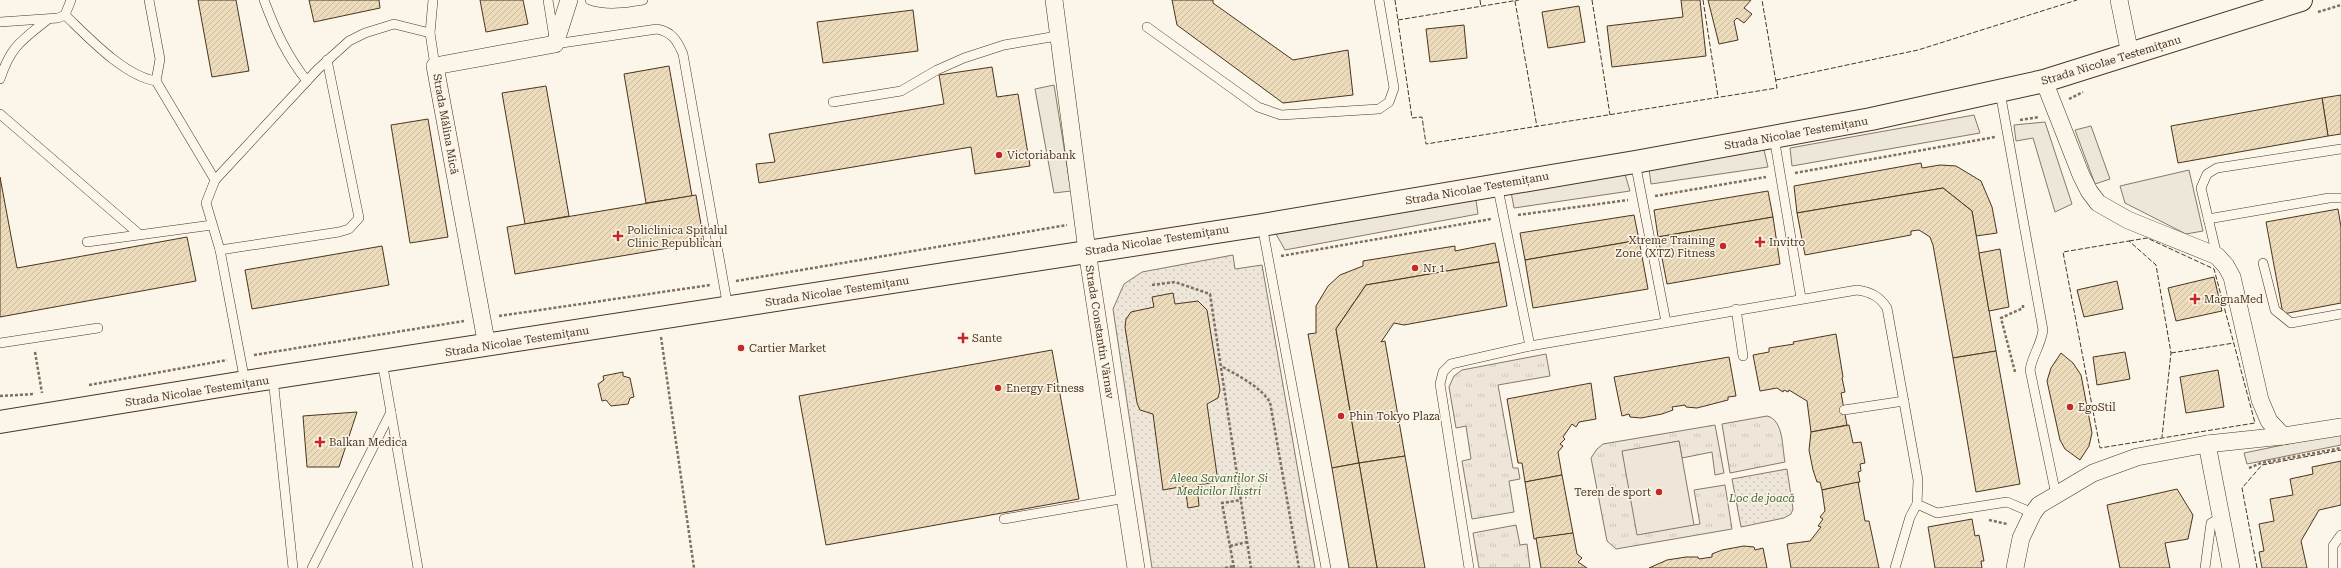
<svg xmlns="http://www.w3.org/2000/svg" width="2341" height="568" font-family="'Roboto Serif',serif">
<defs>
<pattern id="grass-tufts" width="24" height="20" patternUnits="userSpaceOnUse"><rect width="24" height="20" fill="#ede6d9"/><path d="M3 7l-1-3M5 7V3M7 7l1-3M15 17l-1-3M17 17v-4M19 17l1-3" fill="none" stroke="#cdc6ba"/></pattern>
<pattern id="park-dots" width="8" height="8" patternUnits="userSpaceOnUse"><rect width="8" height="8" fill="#ede6d9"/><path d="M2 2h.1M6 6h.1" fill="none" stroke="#cdc6ba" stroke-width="1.8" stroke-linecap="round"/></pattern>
<pattern id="building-hatch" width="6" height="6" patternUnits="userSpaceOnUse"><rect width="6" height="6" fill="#ecdcbc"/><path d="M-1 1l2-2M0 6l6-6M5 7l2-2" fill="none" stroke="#ccbda1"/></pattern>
</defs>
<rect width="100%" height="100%" fill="#fbf6e9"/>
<g fill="url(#grass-tufts)" stroke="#887966">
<path d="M1546 354 1550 376 1498 385 1513 468H1518L1520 479 1509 481 1514 512 1472 519 1462 461 1471 459 1466 426 1456 428 1449 387 1454 376 1462 370Z"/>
<path d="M1767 416C1784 420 1782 448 1785 462L1730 473 1722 424Z"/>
<path d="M1715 425 1724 473 1715 475 1712 452 1682 458 1679 441 1622 452 1694 525 1700 524 1694 490 1725 485 1732 529 1616 549 1607 541 1591 458 1597 449 1603 444Z"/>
<path d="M1516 525 1520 545 1527 544 1530 568H1479L1473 533Z"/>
</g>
<g fill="url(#park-dots)" stroke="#887966">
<path d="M1233 255 1235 269 1262 265 1315 568H1152L1113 309 1124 284 1142 272Z"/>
<path d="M1787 469 1793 509 1791 514 1784 518 1741 527 1732 479Z"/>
</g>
<path fill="#ede6d9" stroke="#887966" d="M1679 441 1694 525 1637 535 1622 451Z"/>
<g fill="#ede7d9" stroke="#887966">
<path d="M1054 85 1071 191 1054 193 1035 89Z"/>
<path d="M1974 115 1980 133 1792 166 1790 148Z"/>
<path d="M2045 122 2072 204 2055 212 2033 138 2016 141 2014 125Z"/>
<path d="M2091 126 2110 179 2095 184 2075 130Z"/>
<path d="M1764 150 1768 167 1651 184 1649 169Z"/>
<path d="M2189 170 2203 231 2186 234 2125 203 2120 186Z"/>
<path d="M1625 174 1630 191 1514 208 1511 192Z"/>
<path d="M1476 200 1478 214 1285 250 1276 234Z"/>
<path d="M2341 433V445L2247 464 2244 453Z"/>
</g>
<g fill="url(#building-hatch)" stroke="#4a3520">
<path d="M198 0H236L249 71 212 77Z"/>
<path d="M309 0H379L380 8 314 22Z"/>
<path d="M480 0H523L528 24 486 32Z"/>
<path d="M1172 0H1213V3L1293 60 1348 50 1353 95 1283 103 1177 25Z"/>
<path d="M1681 0H1700L1706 56 1612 67 1607 26 1683 17Z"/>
<path d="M1708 0H1751L1744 8 1752 14 1744 23 1737 18 1734 21 1738 40 1719 44Z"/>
<path d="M1579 6 1585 42 1548 48 1542 12Z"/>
<path d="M913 10 918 51 823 63 817 22Z"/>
<path d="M1464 25 1467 58 1430 62 1426 29Z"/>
<path d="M669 66 692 196 646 203 624 74Z"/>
<path d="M992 67 997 97 1018 94 1030 166 975 174 971 147 759 183 756 164 775 162 769 134 944 104 939 75Z"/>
<path d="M546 86 569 216 525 224 502 93Z"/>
<path d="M2341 95V134L2328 136 2322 98Z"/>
<path d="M2322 98 2328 136 2178 163 2171 126Z"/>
<path d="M428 119 448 237 410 243 391 125Z"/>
<path d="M1921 163 1922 168 1940 165 1956 166 1981 181 1992 207 1997 233 1976 236 1972 211 1943 188 1797 213 1794 186Z"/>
<path d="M0 177 17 268 187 237 196 281 0 317Z"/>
<path d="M1943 188 1972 211 1996 351 1953 358 1933 245 1930 237 1919 230 1911 231V235L1805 255 1797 213Z"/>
<path d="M1768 191 1773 217 1658 237 1654 210Z"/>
<path d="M696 195 704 242 515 274 507 227Z"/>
<path d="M2338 209 2341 227V303L2283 314 2266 222Z"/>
<path d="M1634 215 1639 240 1525 260 1520 233Z"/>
<path d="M1773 217 1780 264 1667 284 1658 237Z"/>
<path d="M1639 240 1648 289 1533 308 1525 260Z"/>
<path d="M1495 243 1499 262 1366 285 1336 329 1359 463 1332 468 1308 334 1316 333V306L1328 286 1340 275 1363 266V261L1455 246V251Z"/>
<path d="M382 246 389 285 252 309 245 270Z"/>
<path d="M2000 249 2009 307 1989 311 1979 253Z"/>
<path d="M1499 262 1507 306 1404 325 1394 323 1381 342 1385 341 1405 456 1359 463 1336 329 1366 285Z"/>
<path d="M2214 277 2222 311 2176 321 2168 288Z"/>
<path d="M2117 281 2123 309 2084 317 2077 290Z"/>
<path d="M1173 293 1175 304 1198 301 1207 310 1220 390 1218 398 1207 404 1218 482 1197 485 1199 506 1188 508 1185 486 1163 490 1153 414 1140 410 1137 403 1125 327 1126 319 1131 312 1154 307 1152 297Z"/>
<path d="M1836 334 1843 377 1842 378 1845 392 1841 393 1847 425 1811 432 1807 401 1789 390 1788 392 1784 390 1783 392 1777 388 1760 391 1753 355 1769 352V348L1794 344 1793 342Z"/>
<path d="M1052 350 1079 499 826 545 799 396Z"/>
<path d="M1996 351 2020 484 1976 492 1953 358Z"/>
<path d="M2125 352 2130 379 2097 385 2093 357Z"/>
<path d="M2061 353 2073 363 2081 375 2092 433 2089 446 2080 460 2065 449 2060 440 2047 381 2051 368Z"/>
<path d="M1729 357 1736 396 1728 397V400L1697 408 1686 407 1685 405 1672 407 1673 410 1662 414 1641 418 1630 417 1629 414 1622 416 1614 377Z"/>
<path d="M2218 370 2224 407 2186 413 2180 377Z"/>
<path d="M623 372V376L630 378 634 397 630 398 628 404 611 406 606 400 602 401 598 384 604 380 603 376Z"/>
<path d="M1591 383 1596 419 1579 422 1576 427 1572 424 1563 437 1565 439 1560 444 1563 446 1558 452 1562 475 1525 482 1522 463H1518L1507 399Z"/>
<path d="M357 412 339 467H307L303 416Z"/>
<path d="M1849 425 1853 443 1861 442 1865 463 1860 464 1861 471 1858 472 1860 482 1822 490 1820 482H1817L1813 470 1809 450 1811 432Z"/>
<path d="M1405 456 1425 568H1377L1359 463Z"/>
<path d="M2341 461V505L2319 510 2301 541 2307 568H2262L2259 552 2264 551 2259 524 2274 521 2270 499 2293 495 2290 479 2313 474 2312 467Z"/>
<path d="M1359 463 1377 568H1349L1332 468Z"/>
<path d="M1562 475 1573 533 1534 539 1525 482Z"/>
<path d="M1858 482 1865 521H1869L1879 568H1791L1787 544 1810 541 1821 527 1818 526 1823 519 1820 517 1825 511 1822 490Z"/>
<path d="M2177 489 2193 515 2188 539 2165 543 2170 568H2120L2107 505Z"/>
<path d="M1972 519 1975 536 1979 535 1984 561H1981L1982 568H1935L1928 527Z"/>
<path d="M1573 533 1577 554 1582 558 1578 562 1587 568H1541L1536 538Z"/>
<path d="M1744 546 1754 547 1755 550 1763 548 1767 568H1649L1667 560 1686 557H1698L1699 559 1712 557V554L1722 550Z"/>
</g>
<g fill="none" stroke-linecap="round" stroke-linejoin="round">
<defs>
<g id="service">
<path d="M149 0 160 59 156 81 215 180 206 203 220 250 245 382"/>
<path d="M264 0C275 30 287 56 307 81"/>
<path d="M433 0 430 33 435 66"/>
<path d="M548 0 555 44 657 29C672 32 677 40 683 54L728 308"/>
<path d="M590 0C607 6 625 3 643 0"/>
<path d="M65 15C88 37 124 76 156 81"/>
<path d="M0 22 58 18 65 15 71 0"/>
<path d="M1147 27 1258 107 1281 115 1379 109 1389 102 1394 88 1379 0"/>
<path d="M0 79C11 46 21 41 47 20"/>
<path d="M2000 92 2043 330C2041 345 2032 356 2030 370L2056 495"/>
<path d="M833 102 901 91 937 70 964 58 1004 45 1057 36"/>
<path d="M0 114 139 234"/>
<path d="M1774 137 1801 298"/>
<path d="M1635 162 1666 322"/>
<path d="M215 180 318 69 349 41 365 33 394 24 430 33"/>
<path d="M1497 184 1530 346"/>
<path d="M2208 219 2329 198H2341"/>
<path d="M1262 225 1326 568"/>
<path d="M87 242 212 225"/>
<path d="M220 250 339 232 349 229 359 218 327 60"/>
<path d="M2217 256 2201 188 2207 174 2217 168 2341 149"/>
<path d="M2263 263 2275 310 2291 323 2341 314"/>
<path d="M1736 309 1743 356"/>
<path d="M0 343 98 328"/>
<path d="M382 361 418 568"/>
<path d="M273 378 293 568"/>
<path d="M1844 410 1904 401"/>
<path d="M1004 519 1126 498"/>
<path d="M2333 567V546L2341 535"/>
<path d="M312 568 391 412"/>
<path d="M1469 568 1440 384 1443 372 1451 364 1530 346 1857 290C1871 292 1879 296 1887 308L1918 480 1917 504 1937 513 2007 502 2033 513"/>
<path d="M1895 568 1910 517 1917 504"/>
<path d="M2205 568 2211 523 2221 518"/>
</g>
<g id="minor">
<path d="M1054 0 1087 251 1136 568"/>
<path d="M2119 0 2130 54"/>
<path d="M2044 81 2081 175 2089 191 2098 203 2128 220 2217 256 2226 266 2232 277 2260 400 2269 421 2283 436 2341 427"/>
<path d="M487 346 435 66 555 44 569 0"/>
<path d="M2207 444 2231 568"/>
<path d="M2015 568 2021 538 2033 513 2039 505 2056 495 2093 473 2137 457 2207 444 2283 436"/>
</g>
<path id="secondary" d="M0 422 245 382 1262 225 1635 162 1871 119 2044 81 2301 0"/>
</defs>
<use href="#service" stroke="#4a3520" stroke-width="10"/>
<use href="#minor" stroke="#4a3520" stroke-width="18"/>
<use href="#secondary" stroke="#4a3520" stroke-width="24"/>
<g stroke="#7f6f5c" stroke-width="2.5" stroke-dasharray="3 2" stroke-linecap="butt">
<path d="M2318 12 2341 5"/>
<path d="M2069 99 2083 92"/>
<path d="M2020 120 2039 117"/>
<path d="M1795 173 1995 137"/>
<path d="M1655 196 1766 177"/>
<path d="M1518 215 1628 200"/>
<path d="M1281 256 1491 219"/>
<path d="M736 281 1067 225"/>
<path d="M1152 285 1175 282 1210 294 1251 568"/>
<path d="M499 316 710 285"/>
<path d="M661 337 694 568"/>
<path d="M35 352 42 393"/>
<path d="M254 355 464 321"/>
<path d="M1223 367C1240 377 1258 385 1270 402L1299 568"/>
<path d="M2015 372 2001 318 2023 308V305"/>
<path d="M89 385 227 360"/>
<path d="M0 396 35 394"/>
<path d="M2249 468 2261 463 2341 448"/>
<path d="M1989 520 2007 524"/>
<path d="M1230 546 1247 542"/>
<path d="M1225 568 1234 566"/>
<path d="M1234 568 1222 503 1241 500"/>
</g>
<use href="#service" stroke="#fbf6e9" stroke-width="9"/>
<use href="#minor" stroke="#fbf6e9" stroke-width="17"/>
<use href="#secondary" stroke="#fbf6e9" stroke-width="22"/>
<g stroke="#4a3520" stroke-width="1" stroke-dasharray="5 2" stroke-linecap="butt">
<path d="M1395 0 1412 118 1422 117 1426 144 1777 88 1762 0"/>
<path d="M1480 0 1481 7"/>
<path d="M1592 0 1610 115"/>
<path d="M1703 0 1718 97"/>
<path d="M1515 1 1537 127"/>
<path d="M1398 20 1519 0"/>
<path d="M1776 80 1918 50 2077 0"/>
<path d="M2129 241 2147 238 2214 269 2255 423 2100 448 2063 252 2129 241 2156 265 2171 353 2162 437"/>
<path d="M2171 353 2234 343"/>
<path d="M2257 568 2242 488 2262 465 2341 450"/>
</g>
</g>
<g fill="#c62828" stroke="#fbf6e9" stroke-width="1.5">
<circle cx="999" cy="155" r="4"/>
<path d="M616 230h4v4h4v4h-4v4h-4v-4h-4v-4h4z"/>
<path d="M1758 236h4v4h4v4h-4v4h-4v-4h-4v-4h4z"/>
<circle cx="1723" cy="246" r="4"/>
<circle cx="1415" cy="268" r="4"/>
<path d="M2193 293h4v4h4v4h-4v4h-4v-4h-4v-4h4z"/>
<path d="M961 332h4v4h4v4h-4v4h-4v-4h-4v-4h4z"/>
<circle cx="741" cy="348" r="4"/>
<circle cx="998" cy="388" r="4"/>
<circle cx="2070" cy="407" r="4"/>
<circle cx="1341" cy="416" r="4"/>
<path d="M318 436h4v4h4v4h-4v4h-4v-4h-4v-4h4z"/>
<circle cx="1659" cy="492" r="4"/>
</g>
<g text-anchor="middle" stroke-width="3" stroke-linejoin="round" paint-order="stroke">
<g font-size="11" fill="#4a3520" stroke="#fbf6e9">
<text transform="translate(2111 60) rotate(-17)" y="4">Strada Nicolae Testemițanu</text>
<text transform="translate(446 124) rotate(80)" y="4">Strada Mălina Mică</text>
<text transform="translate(1796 133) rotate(-10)" y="4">Strada Nicolae Testemițanu</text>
<text transform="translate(1477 188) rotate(-10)" y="4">Strada Nicolae Testemițanu</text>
<text transform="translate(1157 240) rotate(-9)" y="4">Strada Nicolae Testemițanu</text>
<text transform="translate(837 291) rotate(-9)" y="4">Strada Nicolae Testemițanu</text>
<text transform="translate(1100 332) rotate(81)" y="4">Strada Constantin Vârnav</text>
<text transform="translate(517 341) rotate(-9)" y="4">Strada Nicolae Testemițanu</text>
<text transform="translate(197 391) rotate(-9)" y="4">Strada Nicolae Testemițanu</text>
</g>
<g font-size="11" fill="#4a3520" stroke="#fbf6e9" text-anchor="start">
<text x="1007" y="159">Victoriabank</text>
<text x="627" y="234">Policlinica Spitalul<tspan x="627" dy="13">Clinic Republican</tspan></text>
<text x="1715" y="244" text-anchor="end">Xtreme Training<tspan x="1715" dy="13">Zone (XTZ) Fitness</tspan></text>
<text x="1769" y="246">Invitro</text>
<text x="1423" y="272">Nr 1</text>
<text x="2204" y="303">MagnaMed</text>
<text x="972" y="342">Sante</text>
<text x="749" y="352">Cartier Market</text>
<text x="1006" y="392">Energy Fitness</text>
<text x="2078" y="411">EgoStil</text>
<text x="1349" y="420">Phin Tokyo Plaza</text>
<text x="329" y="446">Balkan Medica</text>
<text x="1651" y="496" text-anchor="end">Teren de sport</text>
</g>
<g font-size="11" font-style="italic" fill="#436837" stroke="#fbf6e9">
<text x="1219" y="482">Aleea Savanților Și<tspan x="1219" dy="13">Medicilor Iluștri</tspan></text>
<text x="1762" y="502">Loc de joacă</text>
</g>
</g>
</svg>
